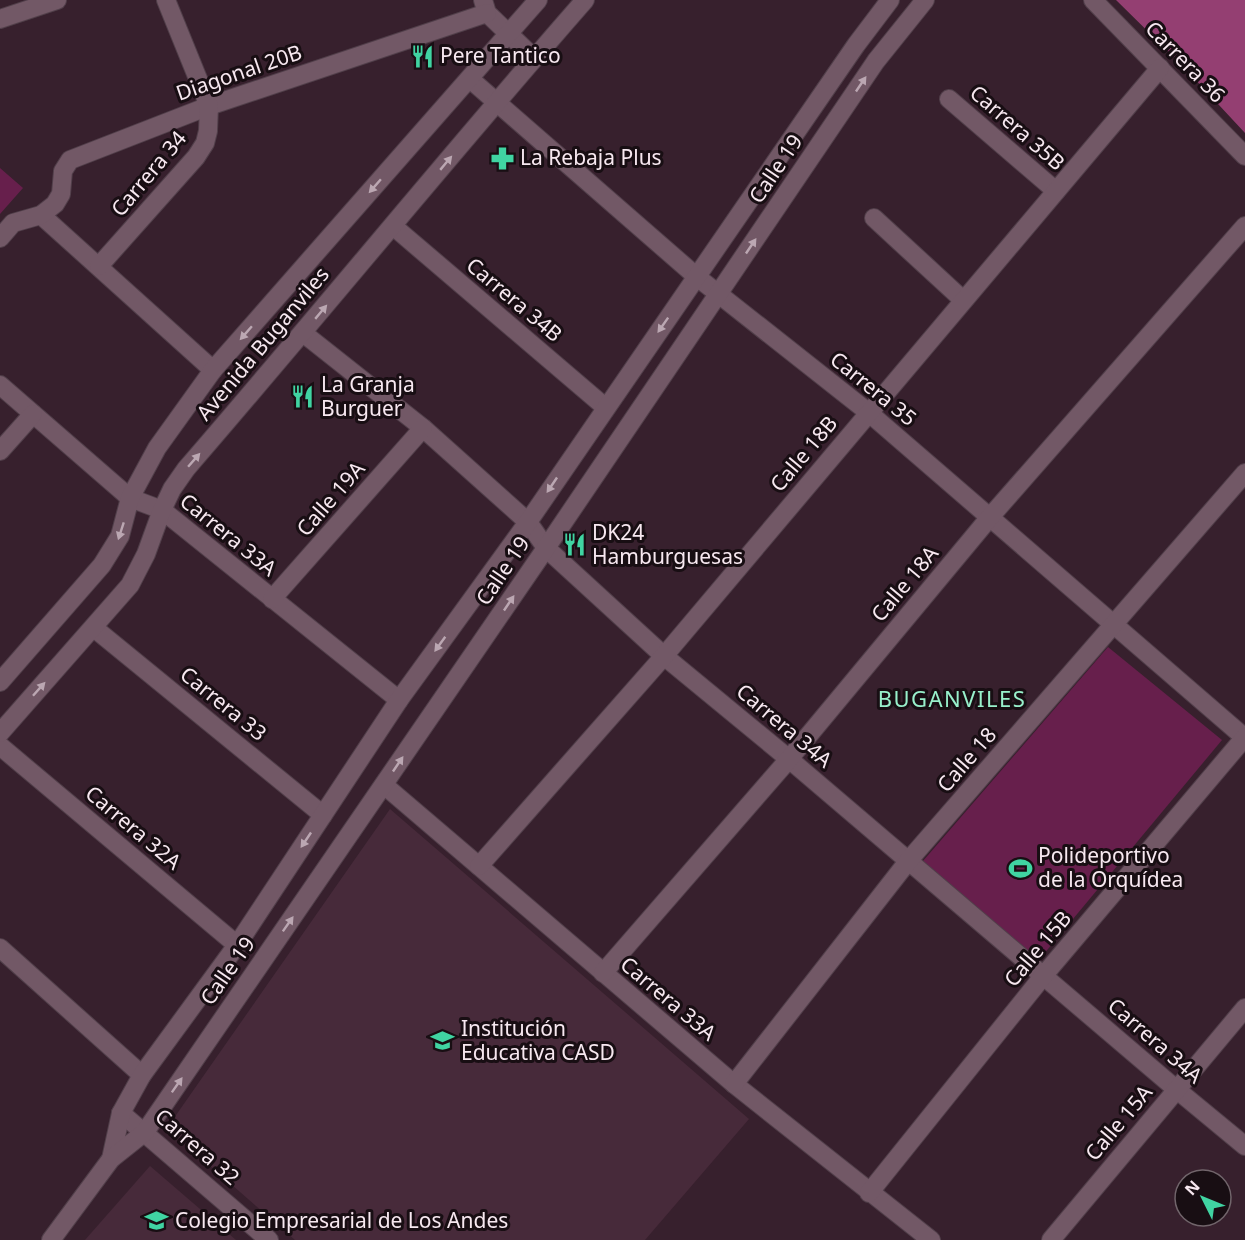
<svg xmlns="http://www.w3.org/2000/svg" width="1245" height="1240" font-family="'Noto Sans',sans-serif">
<rect width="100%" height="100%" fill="#37202d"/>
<g fill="#472a3a">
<path d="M390 809 749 1119 645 1240H295L167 1128Z"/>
<path d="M150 1166 236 1240H85Z"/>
</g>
<g fill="#671f4c">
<path d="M0 168 23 188 0 214Z"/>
<path d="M1108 647 1222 740 1038 961 923 861Z"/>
</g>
<path fill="#943f72" d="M1116 0H1245V133L1179 62Z"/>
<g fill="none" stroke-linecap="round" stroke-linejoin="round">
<defs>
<g id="minor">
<path d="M483 0 487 13 534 58"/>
<path d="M1093 0 1245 156"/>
<path d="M0 19 57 0"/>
<path d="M470 79 697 277 868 412 1245 738"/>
<path d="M949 99 1056 191"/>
<path d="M41 215 213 370"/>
<path d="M874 218 963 300"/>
<path d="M393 226 605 407"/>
<path d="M0 238 13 223 41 215 55 204 61 194 63 171 70 160 209 106 487 13"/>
<path d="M99 266 196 157 205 143 208 131 209 106 166 0"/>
<path d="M303 333 423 428 528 522 546 548 664 656 789 759 1176 1089 1245 1146"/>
<path d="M0 385 130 498 162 510 399 700"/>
<path d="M0 451 33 414"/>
<path d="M272 599 423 428"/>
<path d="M94 628 323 815"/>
<path d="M0 746 237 945"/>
<path d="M384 785 734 1084 931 1240"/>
<path d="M479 866 664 656 1160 68"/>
<path d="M0 948 142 1075"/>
<path d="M603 973 789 759 990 517 1245 226"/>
<path d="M734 1084 909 860 1245 473"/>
<path d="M121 1113 269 1240"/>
<path d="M111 1159 121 1113 142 1075 237 945 399 700 528 522 856 45 890 0"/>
<path d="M869 1193 1044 975 1245 737"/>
<path d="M51 1240 111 1159 145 1132 546 548 876 61 925 0"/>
<path d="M1051 1240 1245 1008"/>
</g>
<g id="secondary">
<path d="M0 682 102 565 120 536 130 498 157 448 213 370 538 0"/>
<path d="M0 733 130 585 146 554 162 510 172 489 186 469C320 314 450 154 585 0"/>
</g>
</defs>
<use href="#minor" stroke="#513f4a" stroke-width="20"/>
<use href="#secondary" stroke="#513f4a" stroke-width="20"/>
<use href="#minor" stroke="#725866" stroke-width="18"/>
<use href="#secondary" stroke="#725866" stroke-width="18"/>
</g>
<defs><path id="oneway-solid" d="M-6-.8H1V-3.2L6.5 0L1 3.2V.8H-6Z" transform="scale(1.5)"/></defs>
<g fill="#bba7b2">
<use href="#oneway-solid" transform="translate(861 84) rotate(-56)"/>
<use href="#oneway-solid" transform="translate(446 163) rotate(-50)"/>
<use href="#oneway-solid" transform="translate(375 186) rotate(131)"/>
<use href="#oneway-solid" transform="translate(751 246) rotate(-56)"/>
<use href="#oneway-solid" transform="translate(321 312) rotate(-50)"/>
<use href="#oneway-solid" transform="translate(663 325) rotate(125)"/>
<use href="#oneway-solid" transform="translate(246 333) rotate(131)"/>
<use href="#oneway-solid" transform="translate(194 460) rotate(-49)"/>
<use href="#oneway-solid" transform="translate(552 485) rotate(124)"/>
<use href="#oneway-solid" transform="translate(121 531) rotate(108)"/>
<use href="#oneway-solid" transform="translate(509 603) rotate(-56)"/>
<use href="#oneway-solid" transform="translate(440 644) rotate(126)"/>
<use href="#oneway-solid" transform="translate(39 689) rotate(-48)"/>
<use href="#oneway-solid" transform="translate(398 764) rotate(-56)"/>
<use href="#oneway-solid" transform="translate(306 840) rotate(124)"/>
<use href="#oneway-solid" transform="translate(288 924) rotate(-55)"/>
<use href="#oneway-solid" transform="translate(177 1085) rotate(-55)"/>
</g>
<defs>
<symbol id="restaurant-bare" viewBox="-9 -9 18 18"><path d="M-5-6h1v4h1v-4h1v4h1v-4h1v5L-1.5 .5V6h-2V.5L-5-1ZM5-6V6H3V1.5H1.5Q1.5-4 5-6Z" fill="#40d4a2" stroke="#180e13" stroke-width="2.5" paint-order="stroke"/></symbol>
<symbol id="pharmacy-bare" viewBox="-9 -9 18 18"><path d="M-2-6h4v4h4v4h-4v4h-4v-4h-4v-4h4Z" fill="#40d4a2" stroke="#180e13" stroke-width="2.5" paint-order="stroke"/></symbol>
<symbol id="stadium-bare" viewBox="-9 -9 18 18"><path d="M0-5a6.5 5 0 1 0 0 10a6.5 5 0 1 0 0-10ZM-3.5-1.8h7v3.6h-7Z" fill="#40d4a2" stroke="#180e13" stroke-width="2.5" paint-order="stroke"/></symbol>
<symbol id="university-bare" viewBox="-9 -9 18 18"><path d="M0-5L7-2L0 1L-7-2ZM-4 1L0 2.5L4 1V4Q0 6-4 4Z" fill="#40d4a2" stroke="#180e13" stroke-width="2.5" paint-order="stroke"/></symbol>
<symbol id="school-bare" viewBox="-9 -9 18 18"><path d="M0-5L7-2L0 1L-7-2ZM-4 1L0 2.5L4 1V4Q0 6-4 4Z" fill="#40d4a2" stroke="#180e13" stroke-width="2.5" paint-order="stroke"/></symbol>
</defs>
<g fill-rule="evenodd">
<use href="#restaurant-bare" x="406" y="40" width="33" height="33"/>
<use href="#pharmacy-bare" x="486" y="142" width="33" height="33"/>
<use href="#restaurant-bare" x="286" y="380" width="33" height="33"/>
<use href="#restaurant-bare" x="558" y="528" width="33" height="33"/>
<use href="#stadium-bare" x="1004" y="852" width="33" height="33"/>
<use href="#university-bare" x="426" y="1024" width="33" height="33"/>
<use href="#school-bare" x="140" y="1204" width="33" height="33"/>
</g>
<g text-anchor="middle" stroke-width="6" stroke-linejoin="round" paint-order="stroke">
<g font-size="21" fill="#f7e8f0" stroke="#180e13" text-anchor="start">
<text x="440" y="63">Pere Tantico</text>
<text x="520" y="165">La Rebaja Plus</text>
<text x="321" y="392">La Granja<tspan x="321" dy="24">Burguer</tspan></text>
<text x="592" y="540">DK24<tspan x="592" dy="24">Hamburguesas</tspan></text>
<text x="1038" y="863">Polideportivo<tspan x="1038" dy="24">de la Orquídea</tspan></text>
<text x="461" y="1036">Institución<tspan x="461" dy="24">Educativa CASD</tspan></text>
<text x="175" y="1228">Colegio Empresarial de Los Andes</text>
</g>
<g font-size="21" fill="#f7e8f0" stroke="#180e13">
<text transform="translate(1185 62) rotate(46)" y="7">Carrera 36</text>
<text transform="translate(239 73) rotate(-19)" y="7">Diagonal 20B</text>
<text transform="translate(1017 128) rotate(41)" y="7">Carrera 35B</text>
<text transform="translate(776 169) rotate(-56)" y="7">Calle 19</text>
<text transform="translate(149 174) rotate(-50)" y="7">Carrera 34</text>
<text transform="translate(514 300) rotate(40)" y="7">Carrera 34B</text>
<text transform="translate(263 344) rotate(-50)" y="7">Avenida Buganviles</text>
<text transform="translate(873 389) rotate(39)" y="7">Carrera 35</text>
<text transform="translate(804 454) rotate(-50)" y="7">Calle 18B</text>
<text transform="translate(331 499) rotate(-49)" y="7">Calle 19A</text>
<text transform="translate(228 535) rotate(39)" y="7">Carrera 33A</text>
<text transform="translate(503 571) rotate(-56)" y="7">Calle 19</text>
<text transform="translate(905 584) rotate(-50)" y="7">Calle 18A</text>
<text transform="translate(223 704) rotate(39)" y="7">Carrera 33</text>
<text transform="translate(784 726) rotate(40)" y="7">Carrera 34A</text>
<text transform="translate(967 760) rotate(-49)" y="7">Calle 18</text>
<text transform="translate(133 828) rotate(40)" y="7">Carrera 32A</text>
<text transform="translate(1038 949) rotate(-50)" y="7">Calle 15B</text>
<text transform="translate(228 971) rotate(-55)" y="7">Calle 19</text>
<text transform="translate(668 999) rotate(40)" y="7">Carrera 33A</text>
<text transform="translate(1155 1041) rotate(41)" y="7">Carrera 34A</text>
<text transform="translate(1119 1123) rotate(-50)" y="7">Calle 15A</text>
<text transform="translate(197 1147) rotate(41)" y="7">Carrera 32</text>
</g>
<g font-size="22" letter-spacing="1.5" fill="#98f0cb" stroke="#180e13">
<text x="952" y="707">BUGANVILES</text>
</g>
</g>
<g transform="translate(1203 1198) rotate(313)"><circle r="28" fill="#180e13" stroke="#71656b" stroke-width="1.5"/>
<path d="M0-4.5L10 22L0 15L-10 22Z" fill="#40d4a2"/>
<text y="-9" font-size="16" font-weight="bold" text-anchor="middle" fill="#f7e8f0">N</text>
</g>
</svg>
